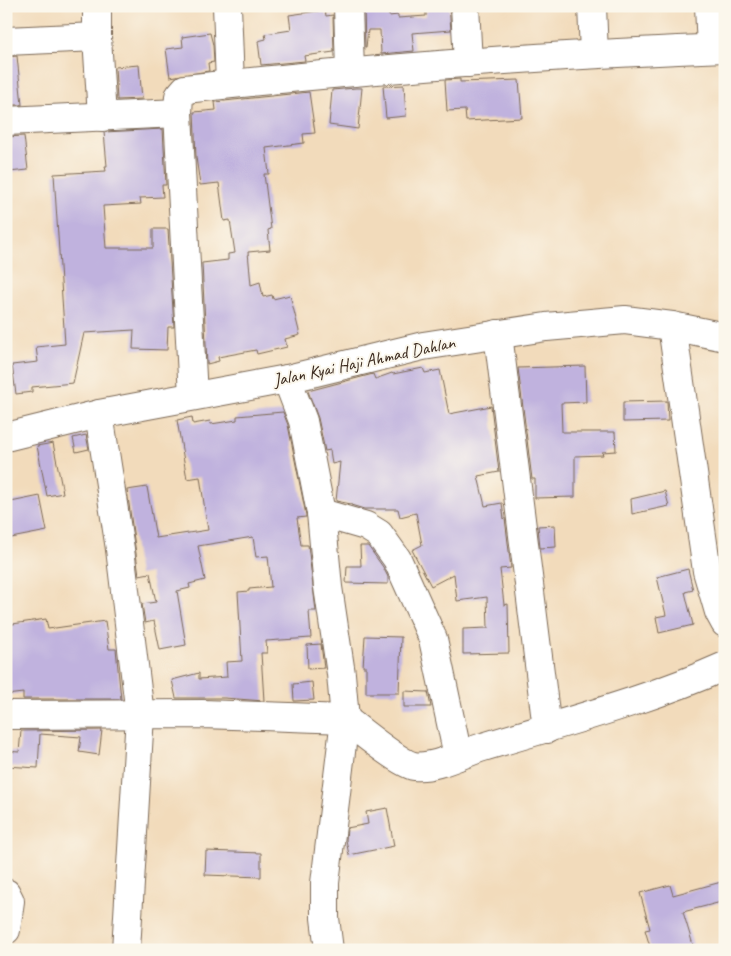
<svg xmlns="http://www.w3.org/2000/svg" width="731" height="956" font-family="Caveat,sans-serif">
<rect width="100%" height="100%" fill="#fbf7ec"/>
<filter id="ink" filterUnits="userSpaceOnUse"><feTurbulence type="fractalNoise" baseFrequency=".02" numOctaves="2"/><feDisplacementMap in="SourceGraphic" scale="10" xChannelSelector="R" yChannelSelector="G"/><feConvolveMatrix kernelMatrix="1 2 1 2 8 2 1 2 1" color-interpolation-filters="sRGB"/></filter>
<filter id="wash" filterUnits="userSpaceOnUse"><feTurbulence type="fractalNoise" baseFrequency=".0096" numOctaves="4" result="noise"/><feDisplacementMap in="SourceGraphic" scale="20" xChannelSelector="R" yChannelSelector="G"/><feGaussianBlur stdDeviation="1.12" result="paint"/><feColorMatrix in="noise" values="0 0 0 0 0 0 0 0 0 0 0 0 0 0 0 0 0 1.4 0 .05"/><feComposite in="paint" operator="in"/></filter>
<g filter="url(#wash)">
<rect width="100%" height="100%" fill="#f2dbbb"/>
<g id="blocks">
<g fill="#c0b2de">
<path d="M364 6H388L389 16 398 15V18L426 16V11L429 10V6H449L451 30 412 33 414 51 381 54 380 30H368L366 47H365Z"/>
<path d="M325 10 326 16 333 15 334 52 304 56 305 61 261 65 258 41 266 39 265 34 291 30 289 15Z"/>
<path d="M210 33 213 45 214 62 208 63 209 71 170 77 166 49 183 47 182 37Z"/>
<path d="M17 56 22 105H6V57Z"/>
<path d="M139 65 142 99 117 100 115 67Z"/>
<path d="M460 79V82L519 80 522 118 466 121 465 110 447 111 445 80Z"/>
<path d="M404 85 406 116 386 118 383 86Z"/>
<path d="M356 88H362L358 129 329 125 332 90Z"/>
<path d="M309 92 315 133 303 134 304 143 266 148 269 174H264L271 229 268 230 270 250 248 252 251 285 260 282 263 297 272 295 273 299 290 295 300 335 285 339 287 347 257 354 256 350 218 357 219 361 207 364 202 263 228 260V254L235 253 230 220 224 221 219 183 200 185 196 157 194 112 216 110 215 102Z"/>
<path d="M163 129 166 185H162L163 197 140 198 141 204 103 206 106 248H153V229H168L174 327H168L167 350 133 349 134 330 84 333 73 383 32 387V392L16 394 12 365 38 362 36 347 65 344 54 174 106 171 105 166H107L104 132Z"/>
<path d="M24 136 28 170 9 172 6 137Z"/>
<path d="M585 366 586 402 561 403 562 432H615L616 451 602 452 603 455 575 456V497L535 498V479H532L518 368Z"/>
<path d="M423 368 425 373 440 370 449 414 491 406 499 472 478 476 485 506 502 503 504 519 505 518 511 568 500 569 504 605 508 604 509 653 463 654V629L488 628 487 597 457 601 454 574 431 586 412 550 422 545 416 513 400 517 398 509H364L351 505V504L336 501 340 462 332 464 330 450 325 451 318 418 308 391 373 374 375 379 392 373 393 374Z"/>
<path d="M667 401 668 421 623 422V402Z"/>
<path d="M283 412 288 425 306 515V517L297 518 301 545H308L316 611H309L311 638 266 641 267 653H261L264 701 224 698H176L172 680 199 673V679L227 677 226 662 242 661 238 592 249 591V589L271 587 268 556 256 557 253 537 198 546 205 580 189 584 190 588 177 591 186 645 160 650 154 621 145 623 142 604 156 602 150 573 139 575 127 490 147 487 156 538 208 530 200 477 187 479 177 420 192 417 193 424 210 421 211 424 237 420V416Z"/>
<path d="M86 435 89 449 76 452 73 438Z"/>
<path d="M53 443 63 493 47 496 37 446Z"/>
<path d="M665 491 669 506 632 514 631 499Z"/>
<path d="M40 496 47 531 6 539V503Z"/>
<path d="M555 525 556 547 540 548 538 526Z"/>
<path d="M360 546H368L383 567 388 577V584L346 583 347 566H361Z"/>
<path d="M688 569 693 590 685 592 693 625 659 633 656 617 666 615 657 577Z"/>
<path d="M46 619 48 629 105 621 109 649H116L121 699H23V693L6 695V625Z"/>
<path d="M365 636 401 637 399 693H366V667H363Z"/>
<path d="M321 644 324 668 308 669 307 645Z"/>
<path d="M312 682 314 700 294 701 293 684Z"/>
<path d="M404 691 428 692 431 707H404Z"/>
<path d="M102 730 99 755 79 752 81 737 40 734 38 768 6 766V751L19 752 21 731Z"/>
<path d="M387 808 394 846 349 855 346 840 347 828 368 824 366 812Z"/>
<path d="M206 851 261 853V877L205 875Z"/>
<path d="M725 881V901L683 912 693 945 677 950H651L645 930 650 929 640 893 670 885 673 895Z"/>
</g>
</g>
</g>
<g filter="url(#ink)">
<use href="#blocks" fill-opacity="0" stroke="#7b6855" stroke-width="1"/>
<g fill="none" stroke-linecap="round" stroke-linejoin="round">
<defs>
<g id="minor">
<path d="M97 6V37L102 117"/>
<path d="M227 6 230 84"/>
<path d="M348 6 350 72"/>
<path d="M465 6 468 63"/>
<path d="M592 6 594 54"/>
<path d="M709 6 711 48"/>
<path d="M6 41 97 37"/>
<path d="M6 121 178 113"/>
<path d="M672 326 707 571 719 612 725 623"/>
<path d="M498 334 547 729"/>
<path d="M193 396 178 113 179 96 185 89C365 69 544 55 725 48"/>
<path d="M99 414 120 549 140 715 126 950"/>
<path d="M6 437 99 414 287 379 423 346 546 327 625 320 672 326 725 337"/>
<path d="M321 513 366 526 379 534 397 559 433 639 458 756"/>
<path d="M6 715 202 714 345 719 341 674 328 587 321 513 303 421 287 379"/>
<path d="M6 893 10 901 6 930"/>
<path d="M329 950 325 918V883L345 719C358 729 401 764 414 766 434 769 463 753 483 747 565 722 647 701 725 666"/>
</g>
</defs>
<use href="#minor" stroke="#7b6855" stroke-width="30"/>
<use href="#minor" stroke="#fff" stroke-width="28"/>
</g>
</g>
<g text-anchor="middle" stroke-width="4" stroke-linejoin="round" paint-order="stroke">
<g font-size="18" fill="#3b2a1e" stroke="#fbf7ec">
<text transform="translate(364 361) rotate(-12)" y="6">Jalan Kyai Haji Ahmad Dahlan</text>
</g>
</g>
<rect width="731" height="956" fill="none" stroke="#fbf7ec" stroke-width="25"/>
</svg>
